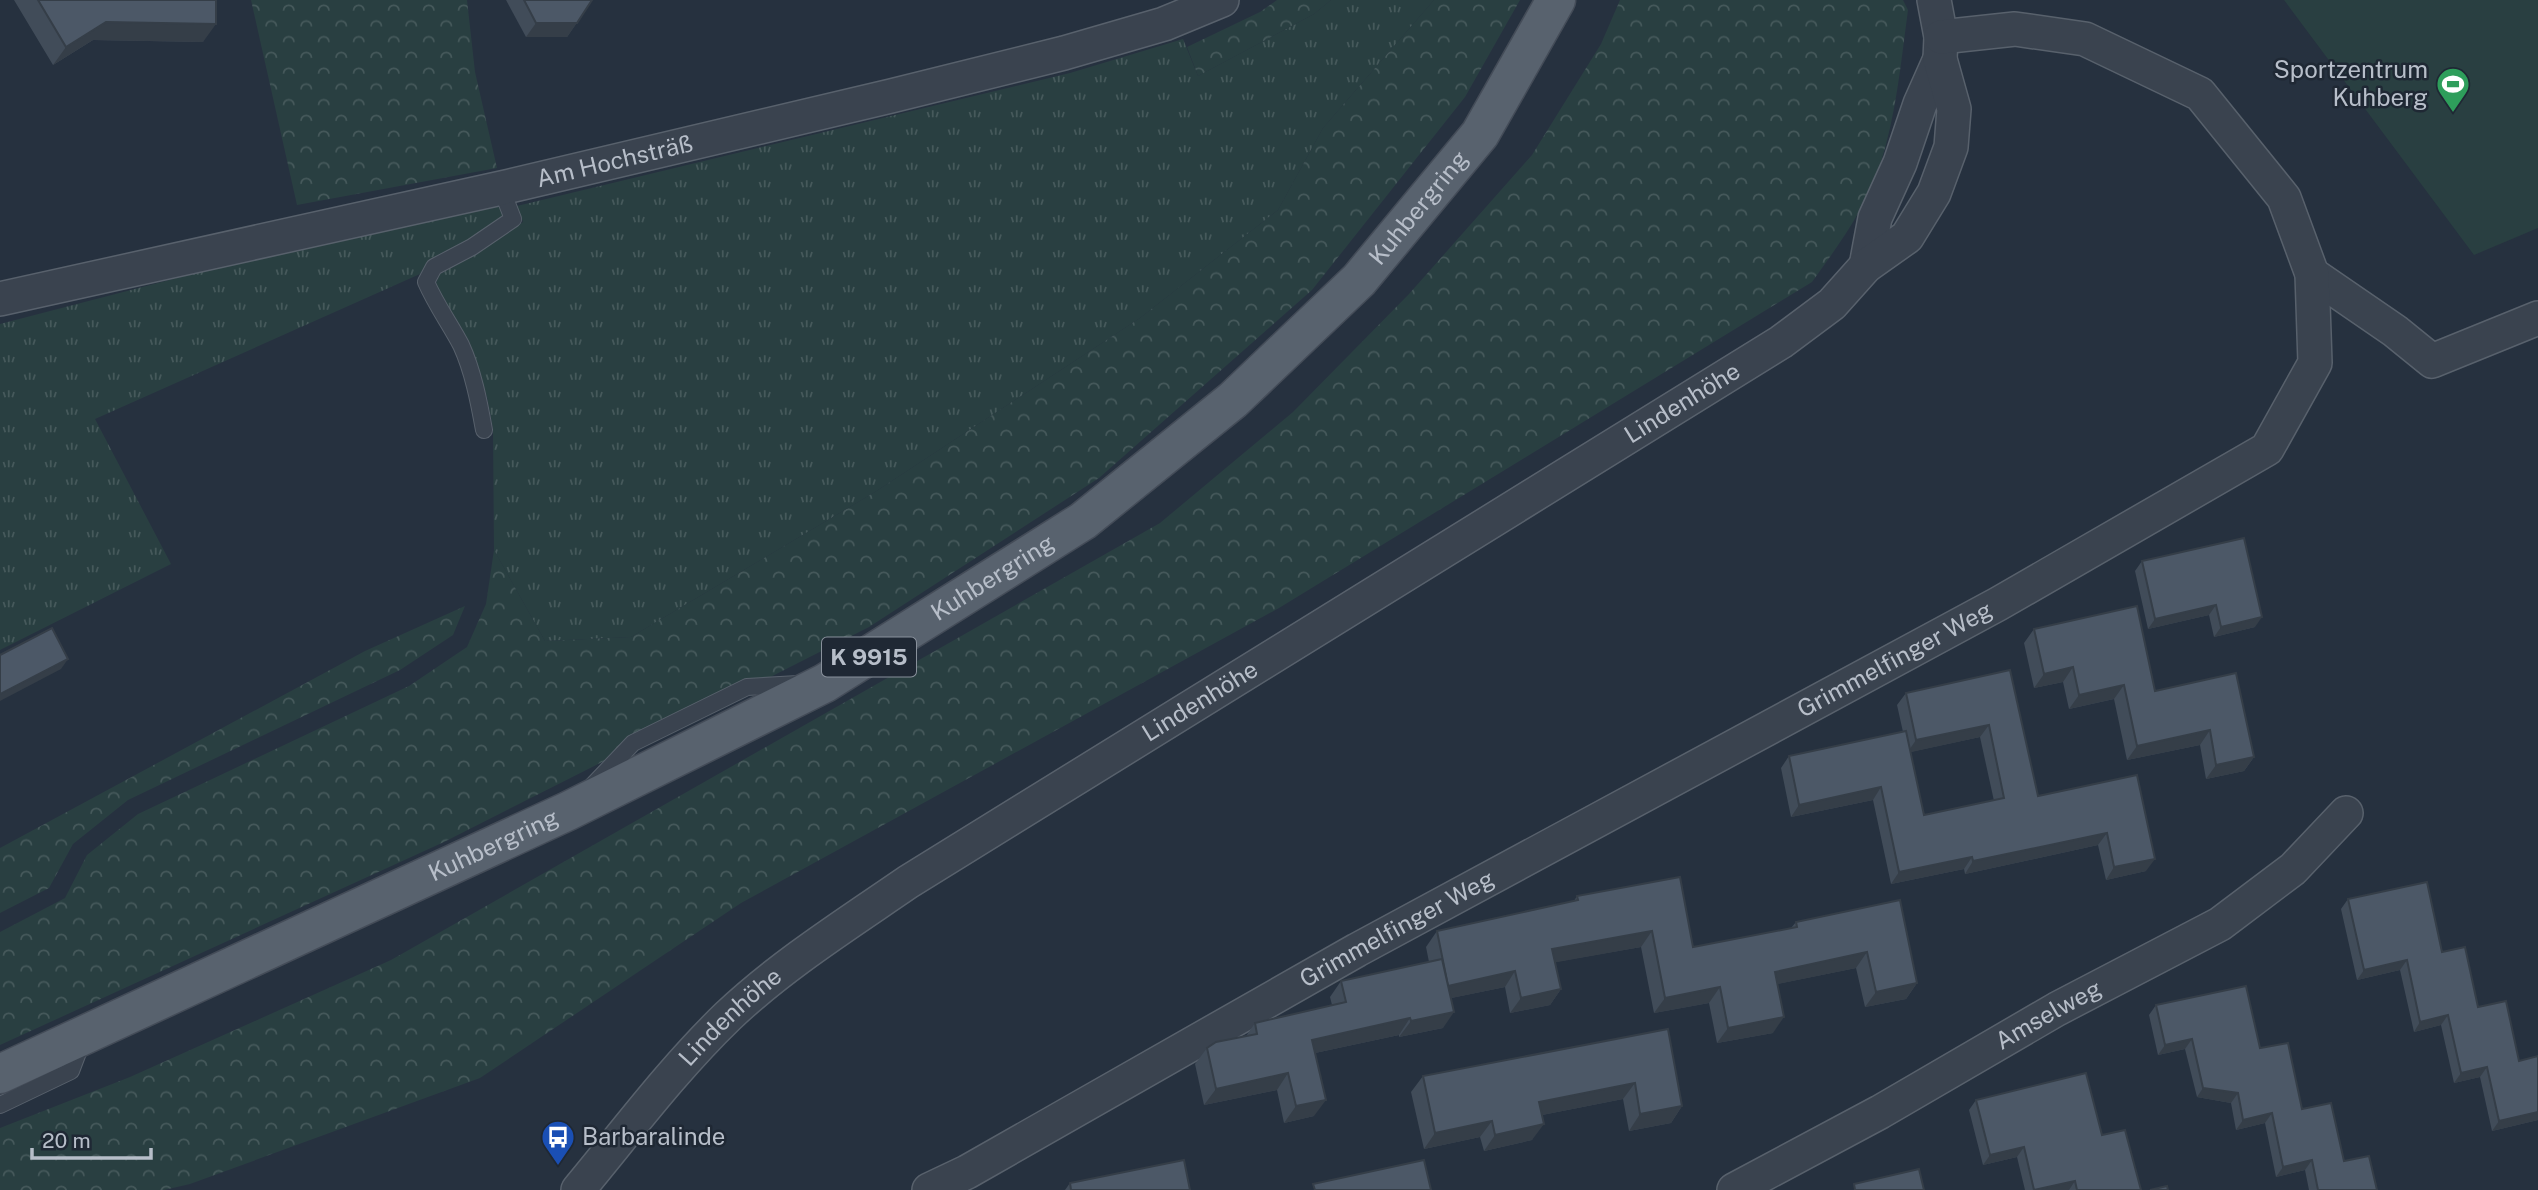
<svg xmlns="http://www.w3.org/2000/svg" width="2538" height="1190" font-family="'Public Sans',sans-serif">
<defs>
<pattern id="grass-tufts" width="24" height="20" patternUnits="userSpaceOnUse" patternTransform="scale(1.75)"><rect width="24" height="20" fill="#293f41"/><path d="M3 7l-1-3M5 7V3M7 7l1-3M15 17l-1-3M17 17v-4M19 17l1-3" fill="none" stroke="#46595b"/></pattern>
<pattern id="forest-crowns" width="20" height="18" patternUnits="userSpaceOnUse" patternTransform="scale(1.75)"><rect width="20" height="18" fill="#293f41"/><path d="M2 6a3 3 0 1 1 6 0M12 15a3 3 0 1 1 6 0" fill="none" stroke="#46595b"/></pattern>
</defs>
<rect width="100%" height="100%" fill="#26313f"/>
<g fill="url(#grass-tufts)">
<path d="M1331 0H1434L1323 128 1278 210 1140 318 875 492 631 637 545 641 494 550 493 429 487 397 469 341 444 301 436 283 440 274 476 254 523 222 517 206 1070 73 1183 39 1198 76 1314 14Z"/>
<path d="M500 203 504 218 466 241 428 261 420 274 95 419 171 564 0 650V324L312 243Z"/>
</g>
<g fill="url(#forest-crowns)">
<path d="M251 0H467L475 72 497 168 297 205Z"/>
<path d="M1277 0H1331L1314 14 1198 76 1187 47 1260 12Z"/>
<path d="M1434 0H1520L1465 97 1312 290 1099 478 869 627 444 842 0 1045V932L65 898 87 855 138 814 409 686 467 647 486 604 494 550 545 641 631 637 875 492 1140 318 1278 210 1323 128Z"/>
<path d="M1620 0H1903L1908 10C1901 62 1896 116 1880 165 1866 208 1838 246 1812 282L1279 608 741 903 480 1078 190 1184 164 1190H0V1128L130 1077 391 960 1160 523 1293 412 1409 294 1532 155 1601 44Z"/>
<path d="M465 606 453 635 400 670 128 800 73 844 49 888 0 913V848L365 651Z"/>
</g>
<path fill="#293f41" d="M2284 0H2538V228L2474 255Z"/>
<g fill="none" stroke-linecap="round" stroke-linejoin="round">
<defs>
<g id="service">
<path d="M484 430C479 402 473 371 461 345 450 324 436 305 426 282L434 267 472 247 513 219 501 188"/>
<path d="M593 785 633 743 747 687 798 684"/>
<path d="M0 1105 71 1071 82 1042"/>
</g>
<g id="minor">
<path d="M1866 266 1875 218 1900 163 1920 104 1940 59"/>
<path d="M2312 274 2395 331 2432 361 2538 318"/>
<path id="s1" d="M0 299 510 186 891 96 1064 53 1164 24 1222 0"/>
<path id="s2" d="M578 1190C627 1131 673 1069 728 1016 782 965 847 924 908 882L1781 342 1832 304 1866 266 1907 237 1934 193 1951 147 1954 109 1940 59 1941 37 1934 0"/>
<path id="s3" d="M929 1190 967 1172 1357 950 1998 604 2267 449 2315 363 2312 274 2284 198 2200 94 2085 39 2015 29 1941 37"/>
<path id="s4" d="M1734 1190 1880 1112 2057 1009 2220 924 2293 869 2346 813"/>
</g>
<g id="primary">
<path id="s5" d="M0 1074 568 811 825 683 1083 521 1233 400 1359 280 1480 134 1556 0"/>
</g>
</defs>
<use href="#service" stroke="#58616c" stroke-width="18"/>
<use href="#minor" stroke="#58616c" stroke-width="36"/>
<use href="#primary" stroke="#444c58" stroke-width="41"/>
<use href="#service" stroke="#3a434f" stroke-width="16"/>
<use href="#minor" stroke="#3a434f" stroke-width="33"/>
<use href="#primary" stroke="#58626e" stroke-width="38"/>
</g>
<g fill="#414c59" fill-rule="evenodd">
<path d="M14 0H216L203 42 93 40 53 65Z"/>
<path d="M506 0H592L567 37H526Z"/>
<path d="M2142 561 2255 627 2214 637 2209 615 2148 629 2135 571Z"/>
<path d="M2034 629 2155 691 2254 757 2244 771 2206 779 2200 745 2127 760 2114 699 2069 709 2063 682 2034 688 2024 643Z"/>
<path d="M2010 670 2038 796 2137 775 2146 871 2106 880 2098 845 1965 874 1964 869 1891 884 1873 800 1791 817 1781 768 1789 756 1903 732 1897 705 1906 693ZM1980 737 1994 801 1924 815 1910 752Z"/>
<path d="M1577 896 1693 947 1791 928 1796 922 1900 900 1917 983 1906 999 1865 1007 1856 968 1777 984 1773 1033 1717 1043 1709 1003 1654 1013 1641 947 1555 962 1561 989 1550 1005 1510 1013 1505 987 1451 998 1443 1028 1399 1037V1035L1315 1053 1314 1116 1284 1123 1277 1090 1204 1105 1195 1064 1207 1048 1246 1036 1255 1023 1332 1005 1330 997 1341 981 1429 962 1426 947 1437 931 1574 901Z"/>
<path d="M2348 899 2442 952 2478 1007 2519 1061 2538 1120 2492 1131 2480 1077 2454 1083 2441 1025 2414 1032 2400 970 2357 980 2341 909Z"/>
<path d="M2156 1005 2260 1048 2302 1109 2344 1161 2377 1190H2309L2305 1170 2276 1177 2265 1123 2236 1130 2231 1103 2197 1097 2185 1049 2158 1055 2149 1015Z"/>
<path d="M1668 1029 1682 1106 1671 1123 1629 1131 1623 1099 1542 1115 1532 1140 1484 1151 1480 1137 1424 1149 1411 1092 1423 1076Z"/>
<path d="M1976 1100 2102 1135 2141 1190H2025L2017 1157 1983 1165 1969 1110Z"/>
<path d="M1070 1183 1190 1190H1065Z"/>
</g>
<g fill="#353e48">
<path d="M106 22 216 24 203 42 93 40 53 65 66 47Z"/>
<path d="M536 23H577L567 37H526Z"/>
<path d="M2216 605 2209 615 2148 629 2155 619Z"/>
<path d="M2262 617 2255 627 2214 637 2221 627Z"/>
<path d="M68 659 61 669 0 701V694Z"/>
<path d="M2073 667 2063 682 2034 688 2044 674Z"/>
<path d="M2124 685 2114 699 2069 709 2079 695Z"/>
<path d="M1989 725 1980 737 1907 753 1916 740Z"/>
<path d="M2210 730 2200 745 2127 760 2137 746Z"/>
<path d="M2254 757 2244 771 2206 779 2216 765Z"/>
<path d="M1881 787 1873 800 1791 817 1799 805Z"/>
<path d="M2107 833 2098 845 1965 874 1973 861Z"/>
<path d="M1972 857 1964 869 1891 884 1899 872Z"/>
<path d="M2155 859 2146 871 2106 880 2114 867Z"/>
<path d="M1652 931 1641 947 1541 965 1552 949Z"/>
<path d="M1867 952 1856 968 1764 987 1775 972Z"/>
<path d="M2407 960 2400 970 2357 980 2364 970Z"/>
<path d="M1515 971 1505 987 1437 1001 1448 986Z"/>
<path d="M1917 983 1906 999 1865 1007 1876 992Z"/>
<path d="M1720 987 1709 1003 1654 1013 1665 998Z"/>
<path d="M1561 989 1550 1005 1510 1013 1521 998Z"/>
<path d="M1454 1012 1443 1028 1399 1037 1411 1021Z"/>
<path d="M2448 1015 2441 1025 2414 1032 2420 1022Z"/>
<path d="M1784 1017 1773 1033 1717 1043 1728 1028Z"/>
<path d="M1410 1018 1399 1035 1301 1056 1312 1040Z"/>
<path d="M2192 1039 2185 1049 2158 1055 2165 1045Z"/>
<path d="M2487 1067 2480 1077 2454 1083 2461 1073Z"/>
<path d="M1288 1073 1277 1090 1204 1105 1216 1089Z"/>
<path d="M1635 1083 1623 1099 1527 1118 1539 1102Z"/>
<path d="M2203 1088 2238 1093 2231 1103 2197 1097Z"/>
<path d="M1326 1100 1314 1116 1284 1123 1296 1106Z"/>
<path d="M1682 1106 1671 1123 1629 1131 1640 1114Z"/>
<path d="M2538 1112V1120L2492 1131 2499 1121Z"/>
<path d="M2272 1113 2265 1123 2236 1130 2243 1120Z"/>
<path d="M1492 1121 1480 1137 1424 1149 1435 1133Z"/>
<path d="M1544 1124 1532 1140 1484 1151 1495 1135Z"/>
<path d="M2024 1147 2017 1157 1983 1165 1990 1155Z"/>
<path d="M2312 1160 2305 1170 2276 1177 2283 1167Z"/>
<path d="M2075 1181 2069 1190H2038Z"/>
</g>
<g fill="#4c5867" stroke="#353e48" stroke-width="2">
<path d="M38 0H216V24L106 22 66 47Z"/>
<path d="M524 0H592L577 23H536Z"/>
<path d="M2244 538 2262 617 2221 627 2216 605 2155 619 2142 561Z"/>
<path d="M2137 606 2155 691 2236 673 2254 757 2216 765 2210 730 2137 746 2124 685 2079 695 2073 667 2044 674 2034 629Z"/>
<path d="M52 628 68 659 0 694V655Z"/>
<path d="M2010 670 2038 796 2137 775 2155 859 2114 867 2107 833 1973 861 1972 857 1899 872 1881 787 1799 805 1789 756 1906 731 1924 815 2004 798 1989 725 1916 740 1906 693Z"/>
<path d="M1680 877 1693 947 1797 927 1796 922 1900 900 1917 983 1876 992 1867 952 1775 972 1784 1017 1728 1028 1720 987 1665 998 1652 931 1552 949 1561 989 1521 998 1515 971 1448 986 1437 931 1578 900 1577 896Z"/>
<path d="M2427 882 2442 952 2465 947 2478 1007 2506 1001 2519 1061 2538 1056V1112L2499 1121 2487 1067 2461 1073 2448 1015 2420 1022 2407 960 2364 970 2348 899Z"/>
<path d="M1442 959 1454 1012 1411 1021 1410 1018 1312 1040 1326 1100 1296 1106 1288 1073 1216 1089 1207 1048 1216 1042 1257 1034 1255 1023 1346 1002 1341 981Z"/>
<path d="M2246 986 2260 1048 2288 1043 2302 1109 2331 1103 2344 1161 2369 1156 2377 1190H2318L2312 1160 2283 1167 2272 1113 2243 1120 2238 1093 2203 1088 2192 1039 2165 1045 2156 1005Z"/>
<path d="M1668 1029 1682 1106 1640 1114 1635 1083 1539 1102 1544 1124 1495 1135 1492 1121 1435 1133 1423 1076Z"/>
<path d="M2086 1073 2102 1135 2125 1130 2141 1190H2077L2075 1181 2034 1190 2024 1147 1990 1155 1976 1100Z"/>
<path d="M1184 1160 1190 1190H1071L1070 1183Z"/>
<path d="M1424 1160 1431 1190H1315L1313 1184Z"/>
<path d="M1919 1169 1924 1190H1855L1854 1184Z"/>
<path d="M2167 1186 2168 1190H2150Z"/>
</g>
<defs>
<symbol id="stadium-pin" viewBox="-11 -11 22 30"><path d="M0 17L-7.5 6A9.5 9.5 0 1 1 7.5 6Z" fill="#2e9e5b" stroke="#1f2834"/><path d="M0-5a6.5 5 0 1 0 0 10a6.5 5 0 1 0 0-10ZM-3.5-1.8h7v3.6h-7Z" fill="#fff"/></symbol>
<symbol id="bus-pin" viewBox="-11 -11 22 30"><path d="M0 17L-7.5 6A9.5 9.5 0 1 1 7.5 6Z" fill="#1a4fb4" stroke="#1f2834"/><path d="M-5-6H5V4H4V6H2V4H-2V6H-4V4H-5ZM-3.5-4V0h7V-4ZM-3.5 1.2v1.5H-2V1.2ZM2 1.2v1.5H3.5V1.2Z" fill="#fff"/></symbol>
</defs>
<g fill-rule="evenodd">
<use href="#stadium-pin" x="2434" y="65" width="38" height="52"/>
<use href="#bus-pin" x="539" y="1118" width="38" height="52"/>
</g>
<g text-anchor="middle" stroke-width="5" stroke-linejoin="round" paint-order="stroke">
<rect fill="#1f2834" stroke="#89919c" stroke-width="2" x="822" y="637.5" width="94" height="39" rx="5"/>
<g font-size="23" font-weight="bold" fill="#b7bec9">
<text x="869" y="665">K 9915</text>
</g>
<g font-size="24" fill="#b7bec9" stroke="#1f2834" text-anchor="end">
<text x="2428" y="78">Sportzentrum<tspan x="2428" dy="28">Kuhberg</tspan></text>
<text x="582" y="1145" text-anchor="start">Barbaralinde</text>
</g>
<g font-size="24" fill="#b7bec9" stroke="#1f2834">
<text dy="8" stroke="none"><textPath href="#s1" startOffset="630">Am Hochsträß</textPath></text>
<text dy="8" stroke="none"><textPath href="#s5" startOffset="1678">Kuhbergring</textPath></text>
<text dy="8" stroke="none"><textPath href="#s2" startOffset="1365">Lindenhöhe</textPath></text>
<text dy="8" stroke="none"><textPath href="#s5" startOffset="1111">Kuhbergring</textPath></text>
<text dy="8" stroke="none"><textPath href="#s3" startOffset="1102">Grimmelfinger Weg</textPath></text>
<text dy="8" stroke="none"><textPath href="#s2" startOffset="798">Lindenhöhe</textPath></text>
<text dy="8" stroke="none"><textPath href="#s5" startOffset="544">Kuhbergring</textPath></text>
<text dy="8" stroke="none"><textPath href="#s3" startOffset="536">Grimmelfinger Weg</textPath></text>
<text dy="8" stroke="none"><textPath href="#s4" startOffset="360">Amselweg</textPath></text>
<text dy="8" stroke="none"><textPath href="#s2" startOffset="231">Lindenhöhe</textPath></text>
</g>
</g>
<path d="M32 1148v10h119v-10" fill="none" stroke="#b7bec9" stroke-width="3.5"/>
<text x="42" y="1148" font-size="21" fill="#b7bec9" stroke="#1f2834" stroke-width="5" paint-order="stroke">20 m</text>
</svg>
